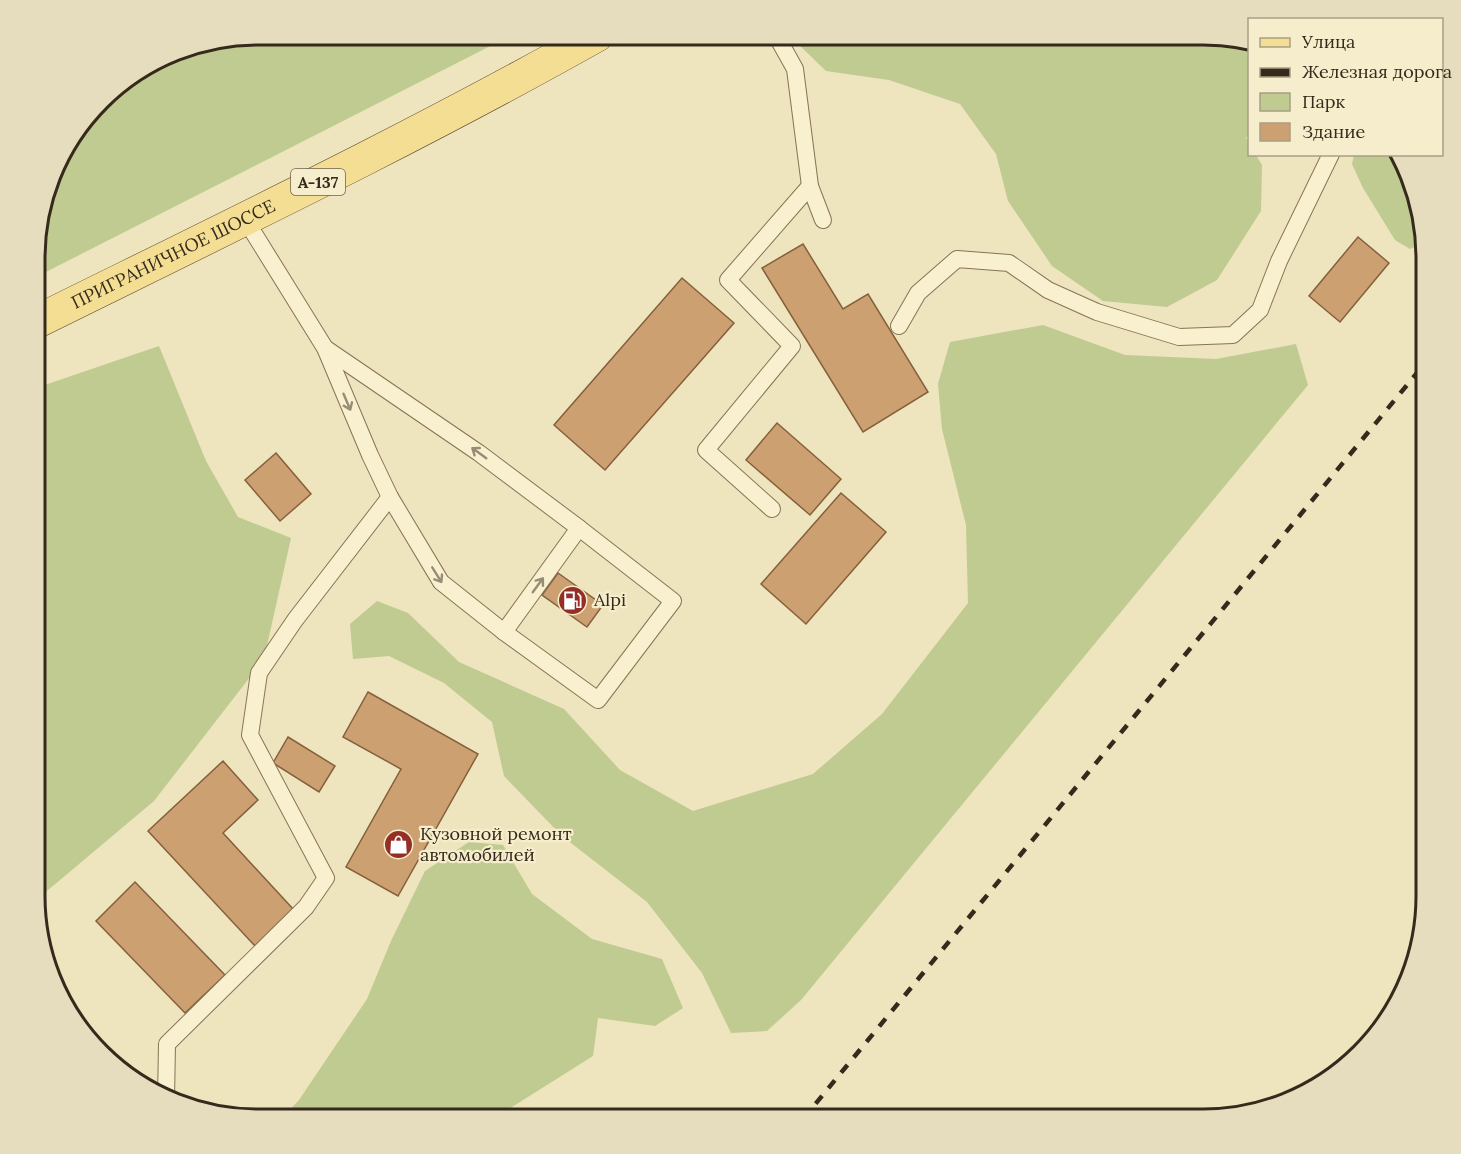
<svg xmlns="http://www.w3.org/2000/svg" width="1461" height="1154" font-family="Lora,serif">
<rect width="100%" height="100%" fill="#eee4bd"/>
<g fill="#bfcb91">
<path d="M258 35H512L36 277V228L64 146 111 90 186 46Z"/>
<path d="M794 35H1217L1249 42 1250 136 1246 137 1249 143 1250 154 1256 155 1262 165 1261 211 1217 280 1167 307 1103 301 1052 266 1008 201 996 154 960 104 889 80 826 71 795 41Z"/>
<path d="M1354 155H1400L1404 159 1423 243 1410 249 1395 240 1363 188 1352 164Z"/>
<path d="M1043 325 1125 355 1216 359 1296 344 1308 385 801 1000 767 1031 731 1033 702 973 647 902 562 836 504 776 492 722 444 683 389 656 353 659 350 624 377 601 408 613 459 662 564 709 620 770 693 811 813 774 882 714 968 603 966 525 942 429 938 384 950 342Z"/>
<path d="M159 346 206 461 238 517 291 538 264 659 154 801 35 901 36 388Z"/>
<path d="M469 842 503 845 532 894 592 939 662 959 683 1008 655 1026 598 1018 593 1056 493 1119H281L299 1100 367 999 391 941 425 871Z"/>
</g>
<g fill="#cda072" stroke="#85603c" stroke-width="1.5">
<path d="M1358 237 1389 263 1340 322 1309 296Z"/>
<path d="M803 244 843 309 868 294 928 392 863 432 762 268Z"/>
<path d="M682 278 734 323 605 470 554 425Z"/>
<path d="M777 423 841 479 810 515 746 460Z"/>
<path d="M276 453 311 494 280 521 245 480Z"/>
<path d="M841 493 886 532 806 624 761 584Z"/>
<path d="M558 573 603 605 587 627 542 595Z"/>
<path d="M368 692 478 754 398 896 346 867 401 769 343 737Z"/>
<path d="M288 737 335 766 319 792 273 763Z"/>
<path d="M223 761 258 800 223 833 294 910 255 946 148 831Z"/>
<path d="M135 882 225 975 185 1013 96 921Z"/>
</g>
<g fill="none" stroke-linecap="round" stroke-linejoin="round">
<defs>
<g id="service">
<path d="M776 35 795 69 810 186 823 220"/>
<path d="M245 219 325 348 370 455 390 497 441 582 504 632 598 700 673 601 579 528"/>
<path d="M899 326 918 293 957 259 1009 263 1048 290 1097 312 1179 337 1233 335 1260 310 1279 261 1331 154"/>
<path d="M325 348 479 453 579 528 504 632"/>
<path d="M772 509 706 450 792 346 728 280 810 186"/>
<path d="M166 1099 167 1044 306 907 326 878 250 735 259 673 295 620 390 497"/>
</g>
<g id="primary">
<path id="s1" d="M36 322C224 229 414 138 597 35"/>
</g>
</defs>
<use href="#service" stroke="#867456" stroke-width="18"/>
<use href="#primary" stroke="#53412b" stroke-width="34"/>
<use href="#service" stroke="#f9f0d0" stroke-width="16"/>
<use href="#primary" stroke="#f3de93" stroke-width="33"/>
<path stroke="#352a1b" stroke-width="4.5" stroke-dasharray="10 10" stroke-linecap="butt" d="M803 1119 1426 362"/>
</g>
<defs><path id="oneway-shaft" d="M-6 0H5M1.5-3L5.5 0L1.5 3" fill="none" stroke-width="1.6" stroke-linecap="round" stroke-linejoin="round" transform="scale(1.5)"/></defs>
<g stroke="#978d76">
<use href="#oneway-shaft" transform="translate(347 402) rotate(67)"/>
<use href="#oneway-shaft" transform="translate(479 453) rotate(-144)"/>
<use href="#oneway-shaft" transform="translate(437 575) rotate(58)"/>
<use href="#oneway-shaft" transform="translate(538 585) rotate(-54)"/>
</g>
<defs>
<symbol id="fuel-disc" viewBox="-11 -11 22 22"><circle r="9.5" fill="#952f26" stroke="#f5edcc"/><path d="M-5.5-6h7V0h2V4h1.3V-2.5L3-4.5l.8-.8L6-3V5H2.5V1h-1V6h-7ZM-4.2-4.7v3.2H.2V-4.7Z" fill="#fff"/></symbol>
<symbol id="shop-disc" viewBox="-11 -11 22 22"><circle r="9.5" fill="#952f26" stroke="#f5edcc"/><path d="M-5-2.5h2.3a2.7 3.5 0 0 1 5.4 0H5L5.5 6h-11ZM-1.5-2.5h3a1.5 2.3 0 0 0-3 0Z" fill="#fff"/></symbol>
</defs>
<g fill-rule="evenodd">
<use href="#fuel-disc" x="556" y="584" width="33" height="33"/>
<use href="#shop-disc" x="382" y="828" width="33" height="33"/>
</g>
<g text-anchor="middle" stroke-width="4.5" stroke-linejoin="round" paint-order="stroke">
<rect fill="#f5edcc" stroke="#6f6450" stroke-width="1.5" x="291" y="169" width="54" height="26" rx="4.5"/>
<g font-size="16" font-weight="bold" fill="#352a1b">
<text x="318" y="188">А-137</text>
</g>
<g font-size="18" fill="#352a1b" stroke="#f5edcc">
<text dy="6" stroke="none"><textPath href="#s1" startOffset="153">ПРИГРАНИЧНОЕ ШОССЕ</textPath></text>
</g>
<g font-size="18" fill="#352a1b" stroke="#f5edcc" text-anchor="start">
<text x="594" y="606">Alpi</text>
<text x="420" y="840">Кузовной ремонт<tspan x="420" dy="21">автомобилей</tspan></text>
</g>
</g>
<path d="M0 0H1461V1154H0ZM258 45H1203A213 213 0 0 1 1416 258V896A213 213 0 0 1 1203 1109H258A213 213 0 0 1 45 896V258A213 213 0 0 1 258 45Z" fill="#e6ddbe" fill-rule="evenodd"/>
<path fill="none" stroke="#352a1b" stroke-width="3" d="M258 45H1203A213 213 0 0 1 1416 258V896A213 213 0 0 1 1203 1109H258A213 213 0 0 1 45 896V258A213 213 0 0 1 258 45Z"/>
<rect x="1248" y="18" width="195" height="138" fill="#f5edcc" stroke="#a89f85" stroke-width="1.5"/>
<rect x="1260" y="38" width="30" height="9" fill="#f3de93" stroke="#a89f85" stroke-width="1.5"/>
<text x="1302" y="48" font-size="18" fill="#352a1b">Улица</text>
<rect x="1260" y="68" width="30" height="9" fill="#352a1b" stroke="#a89f85" stroke-width="1.5"/>
<text x="1302" y="78" font-size="18" fill="#352a1b">Железная дорога</text>
<rect x="1260" y="93" width="30" height="18" fill="#bfcb91" stroke="#a89f85" stroke-width="1.5"/>
<text x="1302" y="108" font-size="18" fill="#352a1b">Парк</text>
<rect x="1260" y="123" width="30" height="18" fill="#cda072" stroke="#a89f85" stroke-width="1.5"/>
<text x="1302" y="138" font-size="18" fill="#352a1b">Здание</text>
</svg>
